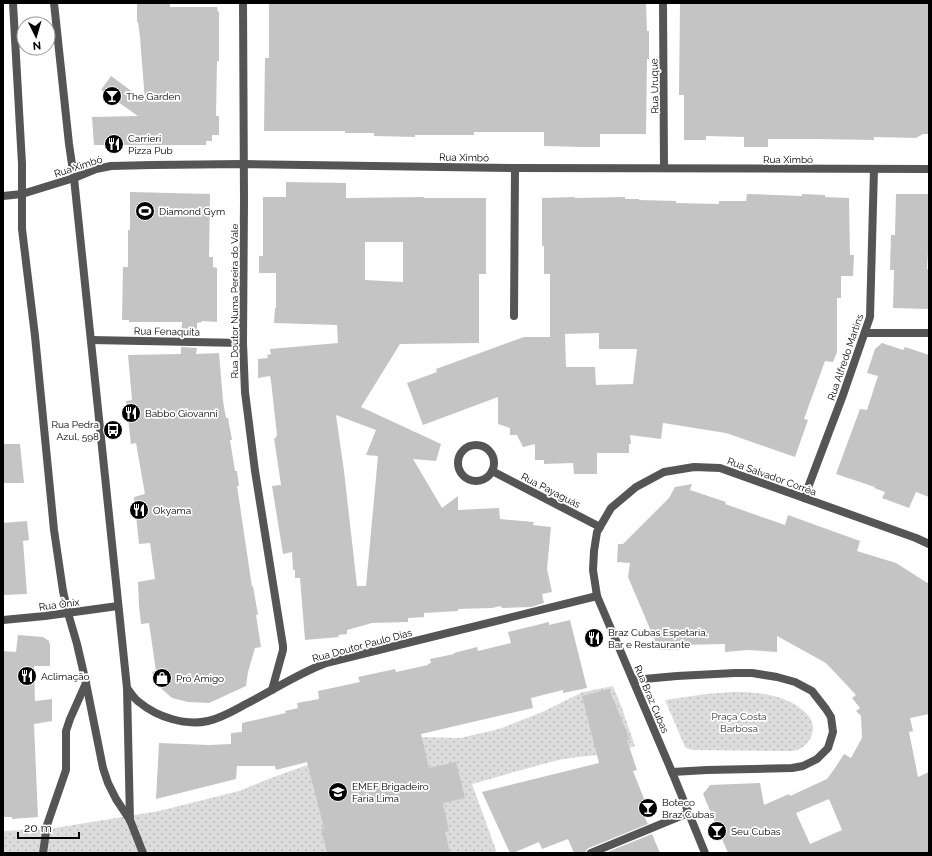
<svg xmlns="http://www.w3.org/2000/svg" width="932" height="856" font-family="Raleway,sans-serif">
<defs>
<pattern id="park-dots" width="8" height="8" patternUnits="userSpaceOnUse"><rect width="8" height="8" fill="#dcdcdc"/><path d="M2 2h.1M6 6h.1" fill="none" stroke="#bbb" stroke-width="1.8" stroke-linecap="round"/></pattern>
</defs>
<rect width="100%" height="100%" fill="#fff"/>
<g fill="url(#park-dots)">
<path d="M613 686 620 703 635 746C629 748 623 751 617 752 598 756 578 756 559 760 530 767 501 776 472 784L497 853H3V831L49 829 159 811 239 791 271 778 310 764 417 737 460 738 499 729 540 713 583 692Z"/>
<path d="M732 692C758 692 785 694 805 712 813 720 815 727 811 737 807 745 801 750 792 751L695 750 688 749 685 747 665 700 706 694Z"/>
</g>
<g fill="#c4c4c4" fill-rule="evenodd">
<path d="M137 3H170V7H217L218 12H219V61H217L216 116H219V135H212V141H206V145H94L92 117 138 116 101 90 111 76 145 101 140 37 138 22H137Z"/>
<path d="M269 3H646L647 31H649V59H647L646 134H600V147H582L544 146V132H474V135H415V137L374 136V133H345V131H264L265 58H269Z"/>
<path d="M680 3H929V134H923L916 138 874 137V140L816 139H768V147H744V137L706 136V140H684V95H679Z"/>
<path d="M286 182 346 183V198L424 197V198H486V274H479V343L400 344 361 407 441 444 436 461 413 459 442 508 458 496V510L499 508 500 519 534 522 533 525 551 527 547 569 552 592 542 594 544 603 531 607 502 608 501 606 492 608 458 609V611L424 613V617L408 618V622L372 623 347 630V634L338 635 339 637 305 640 300 578H295V570H293L292 552 283 554 272 486 281 485 274 438H276V436L277 435 271 381 270 376 258 378V359L268 358 267 355 271 354 270 349 338 343 337 325 274 323 275 308H276V273H259V256H263V197H286ZM365 242H403V282L365 280ZM336 415 376 430 366 455 378 456 366 586H357L344 471Z"/>
<path d="M130 192 210 194 209 257H213V267L217 268V322L202 321V322L197 323V337L181 336 182 322H129V320H122L123 267H128V230H130Z"/>
<path d="M747 194 802 196V194L825 195V197L849 198 850 255H854L853 276H841V298H837V352L833 362 825 361 804 419 808 420 795 457 726 433 663 423 661 439 630 435 631 444H629V453H597V474H574L573 463 544 464V460H535V444L523 447 517 435H510V428L498 424V397L423 425 407 383 437 372 436 369 524 337H550V274H544V246H542V198L575 197V198L625 197V199H639V200L676 201V203L719 204V201H746ZM599 333V349H637L633 384 596 385 595 367H566L565 334Z"/>
<path d="M896 194H929V234L927 269H929V309L893 308 894 270H890L891 235H895Z"/>
<path d="M882 343 903 350 905 347 929 355V497L916 492 909 508 882 498 885 492 874 488 875 487 836 474 860 409 867 410 878 376 867 373 875 349Z"/>
<path d="M181 347 197 348 196 354 219 353 223 401 226 418H228L232 440H230L235 471H237L239 486H237L252 587 253 586 258 615H256L261 647 255 648 248 672 246 686 209 703 188 702 172 698 163 690 158 684 152 672 156 671 149 623 141 624 139 606 138 582 155 579 150 543 139 544 134 497 145 494 136 443 131 444 126 401 132 400 128 355 181 354Z"/>
<path d="M3 444H20L24 483H3Z"/>
<path d="M692 484 690 490 726 502 725 504 785 525 788 515 860 541 857 551 896 563 929 584V714L910 718 913 731 909 732 918 777 929 772V853H728L703 794 710 785 760 783 764 805 789 794 790 796 827 779 835 768 844 754 851 758 862 738 861 716 856 711 860 708 852 698 856 695 826 663 777 636V652L748 650 725 652V644L679 645V650H659L628 577 630 563 617 562 618 544H623L669 498 675 487ZM829 799 842 830 810 844 796 813Z"/>
<path d="M27 521 29 540 23 541 27 594 3 595V523Z"/>
<path d="M570 620 587 688 563 693V690L531 698 533 708 421 734 429 768 456 762 465 798 443 803 449 831 445 832 450 853H327L321 829 324 828 307 762 276 770 275 766H237L236 779 156 799 159 743 209 745 231 744V733L242 732V723L286 713 285 711 298 708 297 703 319 699 318 691 360 682 358 677 395 669 396 672 428 665V664L431 663 430 659 454 654V653L477 647 478 651 511 643 508 632 549 622V625Z"/>
<path d="M18 635 43 637 49 641 50 645V666H34L35 701 52 699V721L34 724 38 817 12 819V817H3V651L16 652Z"/>
<path d="M609 689 630 740H627L637 770 633 771 650 814 644 816 648 824 589 848 586 850V853H574L568 839 542 849 539 842 513 853H510L482 792 599 763 582 696Z"/>
<path d="M652 834 660 853H605Z"/>
</g>
<g fill="none" stroke-linecap="round" stroke-linejoin="round">
<path stroke="#555" stroke-width="8" d="M43 853 47 825 66 770V731L70 719 86 683"/>
<g stroke="#555" stroke-width="8">
<path d="M243 3 244 200 243 343 245 392 255 471 283 646V650L272 690"/>
<path d="M663 3 664 168"/>
<path d="M74 178 96 169 111 166 152 165 244 164 515 168 929 169"/>
<path d="M514 316 515 168"/>
<path d="M865 333H929"/>
<path d="M91 340 243 343"/>
<circle cx="476" cy="463" r="18"/>
<path d="M492 471 600 527"/>
<path d="M804 498 843 395 870 317 874 169"/>
<path d="M633 680 677 676 735 673H752L777 677 795 682 812 691 826 709 831 717 833 732 828 748 817 759 803 766 792 768 707 770 672 772"/>
<path d="M127 688C131 693 134 699 139 702 157 717 185 726 208 721 221 718 233 711 244 705 272 691 297 674 326 663L597 596"/>
<path d="M591 853 688 813"/>
<path d="M705 853 672 772 597 596 593 570 594 551 597 532 611 508 636 487 664 472 694 467 720 468 916 538 929 544"/>
</g>
<g stroke="#555" stroke-width="8">
<path d="M13 3 22 164V229L35 336 54 530 63 591 68 613 77 644 86 683 103 768 108 783 116 799 130 820 143 853"/>
<path d="M54 3 69 144 74 178 127 688 130 820"/>
<path d="M3 196 22 194 74 178"/>
<path d="M3 620 45 616 118 606"/>
</g>
</g>
<defs>
<symbol id="bar-disc" viewBox="-11 -11 22 22"><circle r="9.5" fill="#000" stroke="#fff"/><path d="M-6-5H6L.8 .8V4.5H3.5V6h-7V4.5H-.8V.8Z" fill="#fff"/></symbol>
<symbol id="restaurant-disc" viewBox="-11 -11 22 22"><circle r="9.5" fill="#000" stroke="#fff"/><path d="M-5-6h1v4h1v-4h1v4h1v-4h1v5L-1.5 .5V6h-2V.5L-5-1ZM5-6V6H3V1.5H1.5Q1.5-4 5-6Z" fill="#fff"/></symbol>
<symbol id="stadium-disc" viewBox="-11 -11 22 22"><circle r="9.5" fill="#000" stroke="#fff"/><path d="M0-5a6.5 5 0 1 0 0 10a6.5 5 0 1 0 0-10ZM-3.5-1.8h7v3.6h-7Z" fill="#fff"/></symbol>
<symbol id="bus-disc" viewBox="-11 -11 22 22"><circle r="9.5" fill="#000" stroke="#fff"/><path d="M-5-6H5V4H4V6H2V4H-2V6H-4V4H-5ZM-3.5-4V0h7V-4ZM-3.5 1.2v1.5H-2V1.2ZM2 1.2v1.5H3.5V1.2Z" fill="#fff"/></symbol>
<symbol id="shop-disc" viewBox="-11 -11 22 22"><circle r="9.5" fill="#000" stroke="#fff"/><path d="M-5-2.5h2.3a2.7 3.5 0 0 1 5.4 0H5L5.5 6h-11ZM-1.5-2.5h3a1.5 2.3 0 0 0-3 0Z" fill="#fff"/></symbol>
<symbol id="school-disc" viewBox="-11 -11 22 22"><circle r="9.5" fill="#000" stroke="#fff"/><path d="M0-5L7-2L0 1L-7-2ZM-4 1L0 2.5L4 1V4Q0 6-4 4Z" fill="#fff"/></symbol>
</defs>
<g fill-rule="evenodd">
<use href="#bar-disc" x="101" y="85" width="22" height="22"/>
<use href="#restaurant-disc" x="103" y="133" width="22" height="22"/>
<use href="#stadium-disc" x="134" y="200" width="22" height="22"/>
<use href="#restaurant-disc" x="120" y="402" width="22" height="22"/>
<use href="#bus-disc" x="102" y="419" width="22" height="22"/>
<use href="#restaurant-disc" x="128" y="499" width="22" height="22"/>
<use href="#restaurant-disc" x="583" y="627" width="22" height="22"/>
<use href="#restaurant-disc" x="16" y="665" width="22" height="22"/>
<use href="#shop-disc" x="151" y="667" width="22" height="22"/>
<use href="#school-disc" x="327" y="781" width="22" height="22"/>
<use href="#bar-disc" x="637" y="797" width="22" height="22"/>
<use href="#bar-disc" x="706" y="820" width="22" height="22"/>
</g>
<g text-anchor="middle" stroke-width="3.5" stroke-linejoin="round" paint-order="stroke">
<g font-size="10" fill="#000" stroke="#fff">
<text transform="translate(654 86) rotate(-91)" y="4">Rua Uruque</text>
<text transform="translate(464 157) rotate(1)" y="4">Rua Ximbó</text>
<text x="788" y="163">Rua Ximbó</text>
<text transform="translate(78 166) rotate(-18)" y="4">Rua Ximbó</text>
<text transform="translate(234 301) rotate(-90)" y="4">Rua Doutor Numa Pereira do Vale</text>
<text transform="translate(167 331) rotate(1)" y="4">Rua Fenaquita</text>
<text transform="translate(845 357) rotate(-71)" y="4">Rua Alfredo Martins</text>
<text transform="translate(772 476) rotate(20)" y="4">Rua Salvador Corrêa</text>
<text transform="translate(551 490) rotate(27)" y="4">Rua Payaguás</text>
<text transform="translate(59 604) rotate(-7)" y="4">Rua Ônix</text>
<text transform="translate(362 645) rotate(-15)" y="4">Rua Doutor Paulo Dias</text>
<text transform="translate(652 699) rotate(67)" y="4">Rua Braz Cubas</text>
</g>
<g font-size="10" fill="#000" stroke="#fff" text-anchor="start">
<text x="126" y="100">The Garden</text>
<text x="128" y="142">Carrieri<tspan x="128" dy="12">Pizza Pub</tspan></text>
<text x="159" y="215">Diamond Gym</text>
<text x="145" y="417">Babbo Giovanni</text>
<text x="99" y="428" text-anchor="end">Rua Pedra<tspan x="99" dy="12">Azul, 598</tspan></text>
<text x="153" y="514">Okyama</text>
<text x="608" y="636">Braz Cubas Espetaria,<tspan x="608" dy="12">Bar e Restaurante</tspan></text>
<text x="41" y="680">Aclimação</text>
<text x="176" y="682">Pró Amigo</text>
<text x="352" y="790">EMEF Brigadeiro<tspan x="352" dy="12">Faria Lima</tspan></text>
<text x="662" y="806">Boteco<tspan x="662" dy="12">Braz Cubas</tspan></text>
<text x="731" y="835">Seu Cubas</text>
</g>
<g font-size="10" fill="#333" stroke="#fff">
<text x="739" y="720">Praça Costa<tspan x="739" dy="12">Barbosa</tspan></text>
</g>
</g>
<rect width="932" height="856" fill="none" stroke="#000000" stroke-width="8"/>
<g transform="translate(36 36) rotate(175)"><circle r="19" fill="#ffffff" stroke="#999999"/>
<path d="M0-3L7 15L0 10L-7 15Z" fill="#000000"/>
<text y="-6" font-size="11" font-weight="bold" text-anchor="middle" fill="#000000">N</text>
</g>
<path d="M18 832v6h61v-6" fill="none" stroke="#000000" stroke-width="2"/>
<text x="24" y="832" font-size="12" fill="#000000" stroke="#ffffff" stroke-width="3" paint-order="stroke">20 m</text>
</svg>
